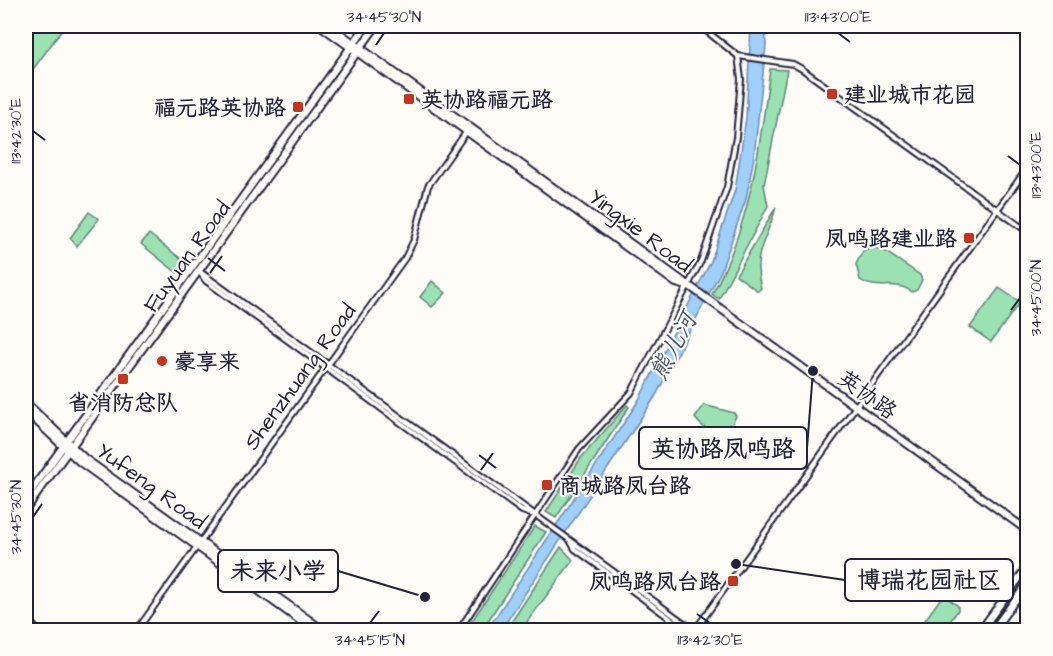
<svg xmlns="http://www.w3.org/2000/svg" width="1053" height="656" font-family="'Architects Daughter','LXGW WenKai TC',sans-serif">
<rect width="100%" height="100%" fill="#fdfcf7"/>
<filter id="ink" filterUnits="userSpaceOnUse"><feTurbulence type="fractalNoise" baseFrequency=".0167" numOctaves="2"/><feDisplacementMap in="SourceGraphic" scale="12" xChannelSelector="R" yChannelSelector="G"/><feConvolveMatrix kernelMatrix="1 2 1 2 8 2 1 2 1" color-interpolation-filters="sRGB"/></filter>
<g filter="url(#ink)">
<g fill="#9ae2b1" stroke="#5e8276" stroke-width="1.5">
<path d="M26 26H65L26 79Z"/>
<path d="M770 69 787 70 764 185 768 206 719 299 712 294C751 225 760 146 770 69Z"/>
<path d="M776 207C768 238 751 253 761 288L758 291 736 275Z"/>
<path d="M89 212 99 219 77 246 70 238Z"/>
<path d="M149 234 185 262 177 273 141 244Z"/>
<path d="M871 247 883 250 920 275 922 280 917 290 912 292C895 279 877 292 860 280L856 264 863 251Z"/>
<path d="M432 281 446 293 432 307 420 297Z"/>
<path d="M999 288 1020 302 991 342 970 327Z"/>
<path d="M627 405 629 407 556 518 546 512 581 458Z"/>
<path d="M704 405 734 413 736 416 728 432C714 434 704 430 695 418Z"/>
<path d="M535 526 546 532 482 630H466Z"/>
<path d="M561 547 573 560 521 630H506Z"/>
<path d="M943 595 958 606V610L944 630H925L920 627Z"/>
</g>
<path fill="#9fd0fc" stroke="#6d8aaf" stroke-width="1.5" d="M751 26H765L766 45 754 157 746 199 721 271 655 397 501 630H487L637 403 711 261 735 190 746 118Z"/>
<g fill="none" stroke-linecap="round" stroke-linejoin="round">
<defs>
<g id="street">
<path d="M700 26 738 56 793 64 802 69 1028 232"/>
<path d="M199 271 694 630"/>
<path d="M199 271 206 281 522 511 531 514"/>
<path d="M571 542 575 549 686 630"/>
<path d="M26 618 38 630"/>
<path d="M137 630 405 258 414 240 428 186 467 131"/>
<path d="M459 630 579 449 631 393 701 261 727 187 736 137 741 79 738 56"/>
<path d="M695 630 1028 167"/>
</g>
<g id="secondary">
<path d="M321 26 676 283 686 286"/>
<path d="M330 26 1028 531"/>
<path d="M26 403 84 458 323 630"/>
<path d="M26 411 80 462 313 630"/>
<path d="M26 498 366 26"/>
<path d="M26 509 376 26"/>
</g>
<g id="primary">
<path d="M981 630 1028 566"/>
<path d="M993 630 1028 583"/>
</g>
</defs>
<use href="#street" stroke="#22223b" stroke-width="8"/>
<use href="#secondary" stroke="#22223b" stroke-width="10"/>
<use href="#primary" stroke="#22223b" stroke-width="10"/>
<use href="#street" stroke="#fdfcf7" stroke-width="4"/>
<use href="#secondary" stroke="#fdfcf7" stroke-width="6"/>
<use href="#primary" stroke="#fdfcf7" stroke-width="6"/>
</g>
</g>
<path fill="none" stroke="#22223b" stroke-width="2" d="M838 33 850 42M376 45 384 33M33 131 45 140M1008 156 1020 165M208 258 225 271M210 273 222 256M1011 310 1020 298M479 455 496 468M481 470 493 453M33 517 42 504M697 614 710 623M370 623 379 611"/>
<g fill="#c8321e" stroke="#fdfcf7" stroke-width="2">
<rect x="826" y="88" width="12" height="12" rx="3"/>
<rect x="403" y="93" width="12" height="12" rx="3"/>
<rect x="292" y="101" width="12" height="12" rx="3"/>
<rect x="963" y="232" width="12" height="12" rx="3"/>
<circle cx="162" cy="361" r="6"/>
<rect x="117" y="373" width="12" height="12" rx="3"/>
<rect x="541" y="479" width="12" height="12" rx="3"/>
<rect x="727" y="575" width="12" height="12" rx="3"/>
</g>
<g text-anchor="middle" stroke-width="4.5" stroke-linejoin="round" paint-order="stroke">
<g font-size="22" font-weight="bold" fill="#22223b" stroke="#fdfcf7" text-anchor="start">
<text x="844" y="102">建业城市花园</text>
<text x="421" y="107">英协路福元路</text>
<text x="286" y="115" text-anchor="end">福元路英协路</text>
<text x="957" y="246" text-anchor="end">凤鸣路建业路</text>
<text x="174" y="369">豪享来</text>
<text x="123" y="410" text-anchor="middle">省消防总队</text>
<text x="559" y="493">商城路凤台路</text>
<text x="721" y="589" text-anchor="end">凤鸣路凤台路</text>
</g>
<g font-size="22" fill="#22223b" stroke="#fdfcf7">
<text transform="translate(641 230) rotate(37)" y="8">Yingxie Road</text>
<text transform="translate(186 256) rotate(-54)" y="8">Fuyuan Road</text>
<text transform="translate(299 376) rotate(-54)" y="8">Shenzhuang Road</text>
<text transform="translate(868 394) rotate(36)" y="8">英协路</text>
<text transform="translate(152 485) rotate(36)" y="8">Yufeng Road</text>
</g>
<g font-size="24" font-style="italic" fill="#485675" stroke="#fdfcf7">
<text transform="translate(673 346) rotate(-62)" y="8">熊儿河</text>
</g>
</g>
<path fill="none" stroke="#22223b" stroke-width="2" d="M813 371L807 448M425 597L338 571M736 564L845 580"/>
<g fill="#22223b" stroke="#fdfcf7" stroke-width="2">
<circle cx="813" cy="371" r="6"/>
<circle cx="425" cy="597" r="6"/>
<circle cx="736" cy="564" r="6"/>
</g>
<g fill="#fdfcf7" stroke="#22223b" stroke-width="2">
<rect x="639" y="427" width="168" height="42" rx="6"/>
<rect x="218" y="550" width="120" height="42" rx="6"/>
<rect x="845" y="559" width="168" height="42" rx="6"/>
</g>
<g font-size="24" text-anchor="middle" font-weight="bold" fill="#22223b">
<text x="723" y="457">英协路凤鸣路</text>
<text x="278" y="579">未来小学</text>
<text x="929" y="588">博瑞花园社区</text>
</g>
<rect width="1053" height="656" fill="none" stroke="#fdfcf7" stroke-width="66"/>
<rect x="33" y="33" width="987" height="590" fill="none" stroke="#22223b" stroke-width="2"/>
<g font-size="15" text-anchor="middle" fill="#22223b">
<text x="384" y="22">34°45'30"N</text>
<text x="838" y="22">113°43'00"E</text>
<text transform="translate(16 131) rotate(-90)" y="5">113°42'30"E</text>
<text transform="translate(1036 165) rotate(-90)" y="5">113°43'00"E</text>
<text transform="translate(1036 298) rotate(-90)" y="5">34°45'00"N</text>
<text transform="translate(16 517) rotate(-90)" y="5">34°45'30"N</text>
<text x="370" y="645">34°45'15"N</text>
<text x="710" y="645">113°42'30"E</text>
</g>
</svg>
